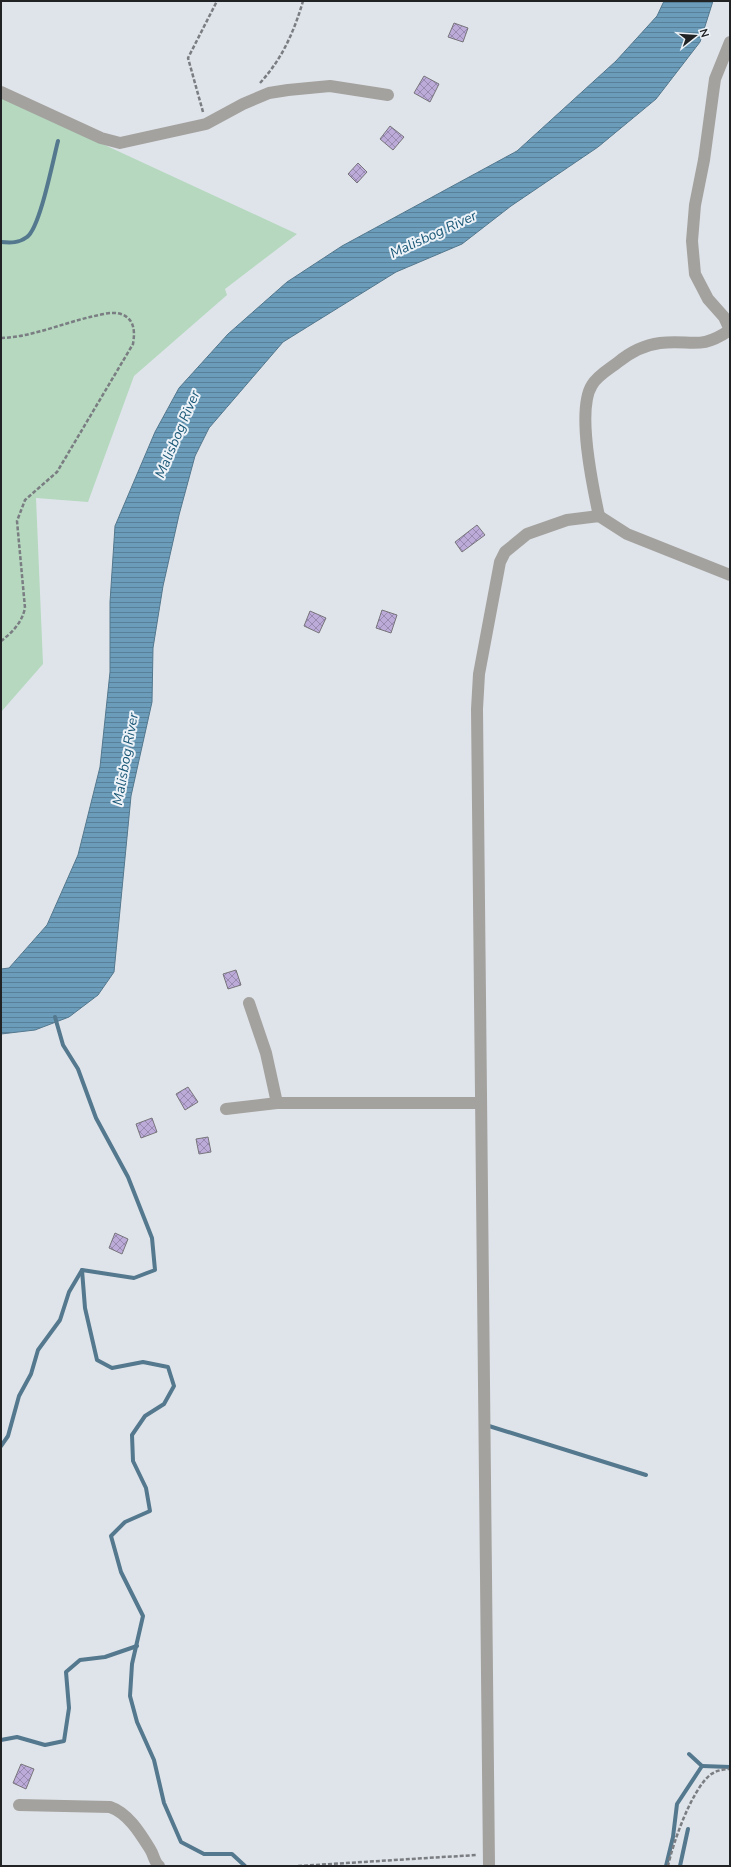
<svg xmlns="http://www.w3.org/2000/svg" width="731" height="1867" font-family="'Nunito Sans',sans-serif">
<defs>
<pattern id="water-rules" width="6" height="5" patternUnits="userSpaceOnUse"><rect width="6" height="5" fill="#6b9dbb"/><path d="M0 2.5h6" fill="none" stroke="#588098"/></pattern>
<pattern id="building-cross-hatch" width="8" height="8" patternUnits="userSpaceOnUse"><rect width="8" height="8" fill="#bcaad9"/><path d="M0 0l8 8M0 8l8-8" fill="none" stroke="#988ab0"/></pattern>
</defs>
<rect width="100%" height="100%" fill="#dfe4ea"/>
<path fill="#b5d8bf" d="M1 97 297 234 225 289 227 295 134 376 88 502 36 498 43 664 1 712Z"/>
<path fill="url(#water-rules)" stroke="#54788e" d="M664 1H713L700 42 656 99 598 147 511 206 462 244 396 272 283 342 209 428 195 456 179 515 163 586 153 648 152 702 131 796 114 972 98 995 69 1017 35 1030 1 1034V969L9 968 47 925 78 855 100 767 110 672V602L115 526 155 432 179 388 228 334 287 282 342 246 517 151 616 61 657 16Z"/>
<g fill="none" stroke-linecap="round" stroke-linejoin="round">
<g stroke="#54788e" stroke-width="4">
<path d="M1 242C11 243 19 243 27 237 40 228 53 160 58 141"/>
<path d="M82 1270 85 1308 97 1360 112 1368 143 1362 168 1367 174 1386 164 1404 145 1416 132 1435 133 1461 146 1488 150 1511 125 1522 111 1536 121 1572 143 1616 132 1664 130 1696 137 1722 154 1760 164 1803 181 1842 204 1854H232L245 1866"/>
<path d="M489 1426 646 1475"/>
<path d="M1 1446 8 1436 19 1396 31 1374 38 1350 60 1320 69 1292 82 1270 134 1278 155 1270 152 1238 128 1177 96 1118 78 1069 63 1045 55 1017"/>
<path d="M1 1740 17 1737 45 1745 64 1741 69 1708 66 1672 80 1660 105 1657 137 1646"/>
<path d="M702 1766 730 1767"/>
<path d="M666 1866 673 1837 677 1804 702 1766 689 1754"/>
<path d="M680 1866 688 1829"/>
</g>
</g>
<g fill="url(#building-cross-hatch)" stroke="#77757b">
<path d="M454 23 468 28 463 42 448 37Z"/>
<path d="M424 76 439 84 430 102 414 93Z"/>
<path d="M390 126 404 137 393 150 380 139Z"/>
<path d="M358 163 367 172 357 183 348 174Z"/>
<path d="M477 525 485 535 462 552 455 542Z"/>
<path d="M382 610 397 615 391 633 376 628Z"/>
<path d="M310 611 326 618 319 633 304 626Z"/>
<path d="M236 970 241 985 228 989 223 974Z"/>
<path d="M188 1087 198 1102 185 1110 176 1094Z"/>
<path d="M152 1118 157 1132 141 1138 136 1124Z"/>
<path d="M208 1137 211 1152 199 1154 196 1139Z"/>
<path d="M115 1233 128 1239 122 1254 109 1248Z"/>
<path d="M21 1764 34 1769 26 1789 13 1783Z"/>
</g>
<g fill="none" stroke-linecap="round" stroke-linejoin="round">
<g stroke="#7a7d81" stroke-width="2.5" stroke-dasharray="4 2" stroke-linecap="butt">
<path d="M260 83C282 59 294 32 303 1"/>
<path d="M203 112 188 58 217 1"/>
<path d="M1 338C31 337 61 324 90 317 100 315 112 311 121 314 135 319 135 332 133 344L57 472 25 500 17 521 25 608C22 622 13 632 1 641"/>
<path d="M298 1866 476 1855"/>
<path d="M668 1866C673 1843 691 1791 710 1775 715 1771 723 1769 730 1769"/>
</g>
<g stroke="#a4a29f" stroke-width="12">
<path d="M1 92 101 138 120 143 206 124 243 104 269 93 288 90 330 86 388 95"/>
<path d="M599 516C593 488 576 410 592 385 597 376 609 369 617 363 629 353 644 345 660 343 691 339 700 351 730 330L724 317 708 299 695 274 692 241 695 205 704 160 715 79 730 42"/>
<path d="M249 1003 266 1053 277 1103"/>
<path d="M226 1109 277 1103H480"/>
<path d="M19 1805 110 1807C128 1813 140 1833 150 1849 154 1855 154 1862 159 1866"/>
<path d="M489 1866 477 709 479 674 500 562 505 552 527 534 567 520 599 516 627 534 730 575"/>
</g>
</g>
<g text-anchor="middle" stroke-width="4" stroke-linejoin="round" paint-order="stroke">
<g font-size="14" font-style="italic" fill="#195776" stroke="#ecf2f7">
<text transform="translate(433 234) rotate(-25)" y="5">Malisbog River</text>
<text transform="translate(177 434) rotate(-67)" y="5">Malisbog River</text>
<text transform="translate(125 759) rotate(-80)" y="5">Malisbog River</text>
</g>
</g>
<rect width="731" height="1867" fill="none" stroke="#202224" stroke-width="4"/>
<g transform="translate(695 36) rotate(73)" stroke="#ecf2f7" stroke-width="3" paint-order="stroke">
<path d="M0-3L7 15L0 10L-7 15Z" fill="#202224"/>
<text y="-6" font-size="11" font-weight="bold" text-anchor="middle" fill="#202224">N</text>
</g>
</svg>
